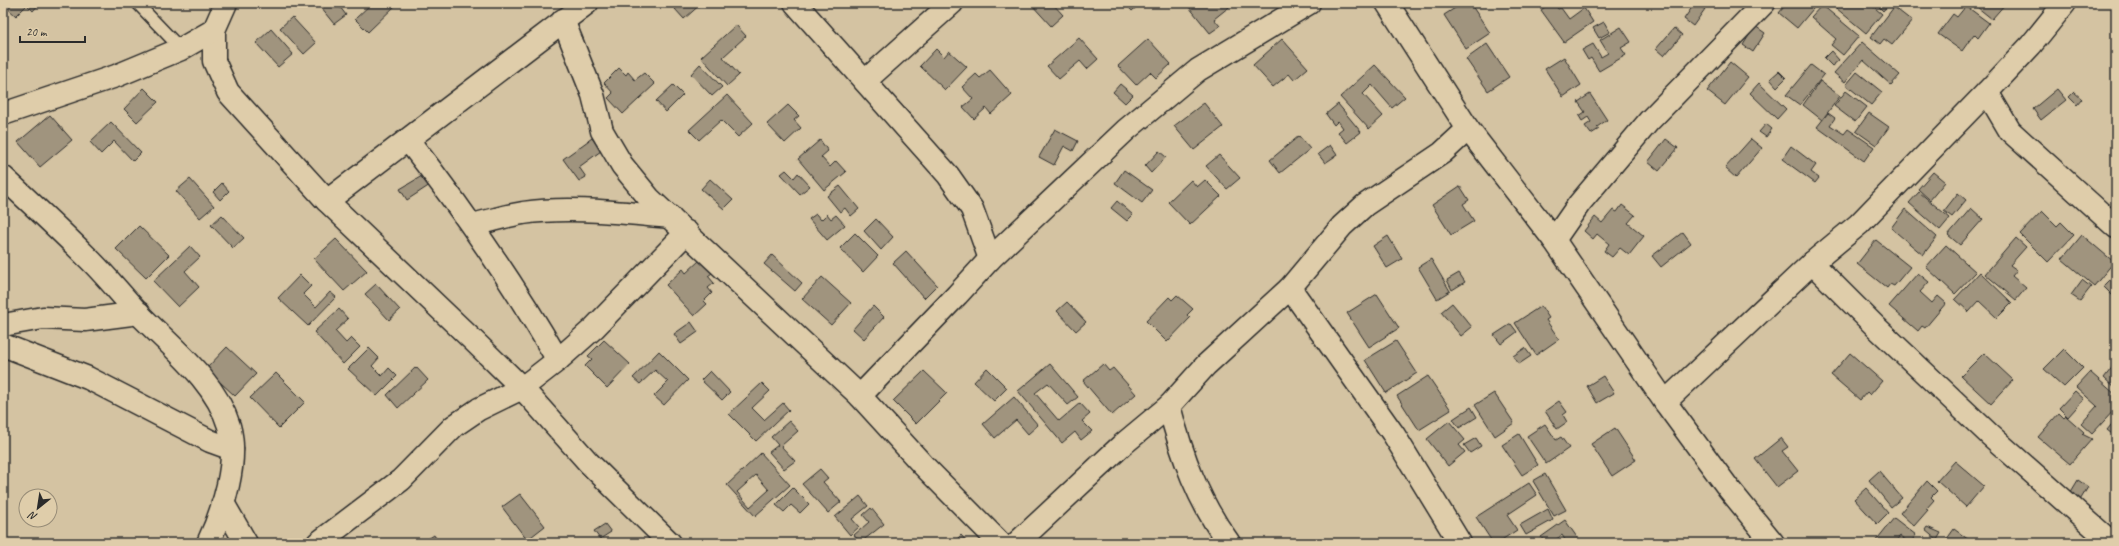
<svg xmlns="http://www.w3.org/2000/svg" width="2119" height="546" font-family="Caveat,sans-serif">
<rect width="100%" height="100%" fill="#d4c3a2"/>
<filter id="ink" filterUnits="userSpaceOnUse"><feTurbulence type="fractalNoise" baseFrequency=".025" numOctaves="2"/><feDisplacementMap in="SourceGraphic" scale="8" xChannelSelector="R" yChannelSelector="G"/><feConvolveMatrix kernelMatrix="1 2 1 2 8 2 1 2 1" color-interpolation-filters="sRGB"/></filter>
<g filter="url(#ink)">
<g fill="#a0947e" stroke="#2b2b2b" fill-rule="evenodd">
<path d="M6 3H40L33 11 27 5 16 16 4 5Z"/>
<path d="M317 3H337L346 15 334 24Z"/>
<path d="M372 3H398L368 32 355 19Z"/>
<path d="M682 3H702L684 19 675 9Z"/>
<path d="M1052 3 1063 15 1051 26 1031 4Z"/>
<path d="M1125 3H1141L1132 11Z"/>
<path d="M1194 3H1234L1214 19 1220 26 1210 33 1189 7Z"/>
<path d="M1463 3H1470L1490 33 1466 49 1444 15Z"/>
<path d="M1550 3H1554L1558 9 1561 8 1569 19 1584 8 1593 22 1564 42 1541 10Z"/>
<path d="M1695 3 1705 9 1693 26 1684 19Z"/>
<path d="M1787 3H1818L1797 28 1779 13Z"/>
<path d="M1839 3H1869L1882 14 1866 33 1836 8Z"/>
<path d="M1877 3H1888L1889 4 1883 11 1876 4Z"/>
<path d="M1972 3H2006L1992 19Z"/>
<path d="M1822 5 1859 36 1843 55 1831 45 1836 39 1811 17Z"/>
<path d="M1966 6 1989 23 1978 38 1974 34 1962 51 1938 34 1953 14 1957 17Z"/>
<path d="M1894 7 1912 21 1892 45 1884 39 1880 44 1871 37Z"/>
<path d="M292 17 316 43 304 54 280 28Z"/>
<path d="M1604 22 1610 32 1599 38 1593 28Z"/>
<path d="M736 25 746 36 723 57 739 75 727 86 701 57Z"/>
<path d="M1755 26 1765 33 1753 52 1743 45Z"/>
<path d="M1621 27 1631 42 1621 48 1626 55 1599 71 1591 58 1588 60 1582 50 1593 44 1601 57 1608 53 1600 40Z"/>
<path d="M1674 28 1682 35 1664 56 1656 49Z"/>
<path d="M271 29 293 54 278 67 256 43Z"/>
<path d="M1079 38 1098 59 1087 69 1080 61 1059 79 1047 66Z"/>
<path d="M1148 39 1171 64 1156 78 1150 72 1136 85 1118 66Z"/>
<path d="M1282 39 1308 68 1294 80 1289 74 1273 87 1253 65Z"/>
<path d="M1862 42 1900 75 1891 85 1863 60 1845 82 1834 73Z"/>
<path d="M1487 44 1509 77 1488 91 1466 59Z"/>
<path d="M936 49 944 57 949 51 967 67 945 90 920 66Z"/>
<path d="M1831 51 1839 60 1832 66 1824 58Z"/>
<path d="M1564 57 1581 85 1563 97 1545 69Z"/>
<path d="M1730 62 1748 77 1725 105 1707 91Z"/>
<path d="M700 64 722 87 712 96 691 74Z"/>
<path d="M1375 65 1405 97 1392 108 1372 85 1363 94 1383 116 1369 129 1340 97Z"/>
<path d="M1811 65 1824 75 1800 105 1786 95Z"/>
<path d="M619 68 626 75 628 72 635 80 644 73 655 84 623 114 608 98 613 93 604 83Z"/>
<path d="M990 70 1012 95 991 114 986 108 974 119 963 107 973 99 962 87 976 74 980 78Z"/>
<path d="M1779 71 1786 78 1777 87 1770 79Z"/>
<path d="M1857 72 1882 92 1871 105 1846 85Z"/>
<path d="M1820 81 1840 96 1822 120 1803 105Z"/>
<path d="M1759 83 1786 109 1777 119 1750 93Z"/>
<path d="M1120 84 1133 95 1125 103 1113 92Z"/>
<path d="M673 85 683 95 666 112 656 101Z"/>
<path d="M144 88 158 102 137 122 124 109Z"/>
<path d="M2057 89 2066 100 2041 120 2033 109Z"/>
<path d="M1846 91 1867 107 1855 122 1834 106Z"/>
<path d="M2074 92 2082 99 2077 105 2069 97Z"/>
<path d="M1590 94 1607 120 1597 127 1599 129 1591 134 1585 126 1591 122 1588 117 1582 121 1579 116 1585 112 1578 102Z"/>
<path d="M727 95 753 123 738 137 721 120 699 140 689 130Z"/>
<path d="M1204 103 1223 127 1194 150 1174 126Z"/>
<path d="M1338 104 1361 132 1347 143 1338 132 1343 128 1338 121 1334 125 1326 114Z"/>
<path d="M788 105 799 116 794 120 801 128 785 143 767 124Z"/>
<path d="M1828 113 1835 118 1830 125 1844 134 1848 129 1874 147 1864 161 1817 127Z"/>
<path d="M1869 113 1889 127 1876 145 1856 131Z"/>
<path d="M50 115 72 140 40 167 18 142Z"/>
<path d="M111 122 141 153 133 161 114 141 101 154 90 142Z"/>
<path d="M1766 124 1772 129 1766 137 1759 132Z"/>
<path d="M1055 129 1078 141 1073 151 1064 146 1054 165 1039 157Z"/>
<path d="M1299 136 1310 149 1280 173 1270 160Z"/>
<path d="M592 138 601 151 579 167 586 177 579 181 563 159Z"/>
<path d="M1666 139 1678 148 1659 171 1648 162Z"/>
<path d="M1751 139 1762 148 1736 178 1725 168Z"/>
<path d="M820 140 828 151 821 157 830 167 836 161 846 172 824 190 798 159Z"/>
<path d="M1330 145 1337 155 1325 163 1318 154Z"/>
<path d="M1791 146 1816 165 1811 172 1819 178 1815 183 1782 159Z"/>
<path d="M1159 151 1166 157 1151 173 1145 166Z"/>
<path d="M1219 155 1240 178 1227 189 1206 166Z"/>
<path d="M786 170 794 178 798 173 810 186 800 194 781 174Z"/>
<path d="M1124 170 1152 190 1142 203 1115 183Z"/>
<path d="M1933 172 1945 182 1930 200 1918 189Z"/>
<path d="M427 173 433 183 407 200 400 189Z"/>
<path d="M190 179 214 206 200 218 176 191Z"/>
<path d="M710 179 733 200 724 209 701 189Z"/>
<path d="M1191 180 1197 187 1205 180 1221 196 1190 225 1168 202Z"/>
<path d="M222 183 229 191 220 200 213 192Z"/>
<path d="M840 186 859 209 851 216 845 208 840 212 827 196Z"/>
<path d="M1460 186 1469 200 1463 204 1474 221 1451 235 1432 205Z"/>
<path d="M1919 192 1950 218 1940 230 1909 203Z"/>
<path d="M1958 193 1966 200 1952 217 1944 211Z"/>
<path d="M1117 201 1133 215 1127 221 1111 208Z"/>
<path d="M1622 205 1635 215 1628 223 1644 236 1629 255 1620 248 1612 257 1604 251 1609 244 1597 234 1593 239 1584 231 1595 217 1602 223 1613 210 1617 212Z"/>
<path d="M1971 208 1983 219 1960 245 1948 235Z"/>
<path d="M1905 209 1937 237 1923 255 1891 228Z"/>
<path d="M2042 211 2057 226 2061 222 2074 235 2048 262 2020 234Z"/>
<path d="M816 214 821 220 827 214 831 219 836 215 845 225 827 240 809 219Z"/>
<path d="M222 215 244 238 233 248 211 225Z"/>
<path d="M876 219 893 237 881 250 864 231Z"/>
<path d="M139 226 169 255 146 278 116 249Z"/>
<path d="M1683 232 1691 243 1661 267 1652 256Z"/>
<path d="M855 233 878 256 863 272 840 248Z"/>
<path d="M2082 235 2114 262 2094 286 2062 259Z"/>
<path d="M1388 236 1402 259 1387 268 1373 246Z"/>
<path d="M2016 238 2026 247 2010 265 2017 270 2012 276 2026 288 2016 300 1985 274Z"/>
<path d="M336 239 367 271 344 291 314 259Z"/>
<path d="M1876 240 1910 267 1894 286 1890 284 1887 288 1857 264Z"/>
<path d="M1946 245 1976 272 1955 294 1926 267Z"/>
<path d="M190 246 200 257 185 271 199 287 178 307 153 281Z"/>
<path d="M906 251 937 285 924 298 893 263Z"/>
<path d="M772 255 802 283 795 291 764 264Z"/>
<path d="M1431 259 1450 291 1437 299 1418 267Z"/>
<path d="M700 260 712 273 708 276 714 283 708 288 712 293 704 301 707 304 694 316 666 285 683 269 686 273Z"/>
<path d="M1980 272 2012 303 1997 318 1979 301 1969 312 1955 299Z"/>
<path d="M1459 273 1465 282 1452 290 1447 280Z"/>
<path d="M1918 273 1929 282 1920 292 1932 303 1938 296 1946 303 1925 328 1922 326 1918 331 1889 306Z"/>
<path d="M2116 273V299L2103 286Z"/>
<path d="M300 275 311 286 303 294 316 307 330 292 336 297 308 326 278 298Z"/>
<path d="M822 277 851 303 831 325 802 299Z"/>
<path d="M2082 280 2091 287 2080 301 2071 295Z"/>
<path d="M376 284 400 310 389 320 365 294Z"/>
<path d="M1377 294 1399 328 1369 347 1347 313Z"/>
<path d="M1177 295 1193 309 1187 315 1190 318 1167 342 1146 321 1169 297 1172 300Z"/>
<path d="M1067 302 1086 322 1076 331 1057 311Z"/>
<path d="M1452 303 1472 327 1461 336 1441 312Z"/>
<path d="M873 306 884 317 864 339 853 329Z"/>
<path d="M1541 306 1549 318 1546 320 1559 339 1536 355 1515 323Z"/>
<path d="M339 309 348 319 335 331 346 343 351 338 360 347 343 364 314 332Z"/>
<path d="M691 322 698 332 681 344 674 334Z"/>
<path d="M1511 324 1517 332 1501 344 1494 335Z"/>
<path d="M604 340 630 364 607 388 585 366 592 359 588 356Z"/>
<path d="M1396 341 1417 373 1386 393 1365 360Z"/>
<path d="M227 347 256 374 235 396 206 369Z"/>
<path d="M369 348 379 358 372 366 382 376 389 368 397 376 377 396 348 369Z"/>
<path d="M1525 348 1531 356 1519 364 1513 356Z"/>
<path d="M2064 349 2083 368 2064 387 2044 369Z"/>
<path d="M659 351 688 380 664 405 654 396 668 382 655 370 640 384 633 378Z"/>
<path d="M1850 353 1882 381 1870 395 1867 392 1860 400 1831 375Z"/>
<path d="M1984 353 2013 380 1991 404 1961 376Z"/>
<path d="M1050 364 1078 397 1068 405 1048 383 1035 393 1059 421 1080 403 1090 414 1082 421 1092 431 1081 440 1075 432 1062 443 1018 391Z"/>
<path d="M1103 364 1109 371 1113 368 1136 394 1112 415 1083 381Z"/>
<path d="M2114 365 2116 367V389L2104 378Z"/>
<path d="M416 367 428 380 398 408 387 395Z"/>
<path d="M987 368 1007 388 994 401 974 382Z"/>
<path d="M710 371 730 392 722 400 701 380Z"/>
<path d="M924 371 947 393 916 424 893 401Z"/>
<path d="M2090 372 2116 395V408L2092 434 2081 424 2097 406 2076 387Z"/>
<path d="M276 373 305 402 279 428 250 398Z"/>
<path d="M1428 376 1451 410 1419 430 1397 396Z"/>
<path d="M1603 376 1614 393 1597 403 1587 386Z"/>
<path d="M762 383 770 391 752 408 764 420 783 403 789 410 756 441 729 414Z"/>
<path d="M2075 391 2084 399 2068 417 2059 408Z"/>
<path d="M1494 393 1514 423 1495 436 1475 405Z"/>
<path d="M1014 397 1038 425 1028 434 1016 420 995 438 983 424Z"/>
<path d="M1559 401 1567 412 1563 415 1567 422 1557 429 1545 411Z"/>
<path d="M1471 407 1477 417 1459 428 1453 419Z"/>
<path d="M2059 413 2064 418 2066 416 2084 432 2082 434 2092 439 2070 464 2038 437Z"/>
<path d="M2116 419V437L2107 430Z"/>
<path d="M789 421 798 431 781 446 795 461 784 469 769 452 778 445 771 437Z"/>
<path d="M1449 421 1465 440 1459 445 1465 452 1448 466 1427 439Z"/>
<path d="M1545 424 1556 440 1561 437 1569 448 1546 464 1527 436Z"/>
<path d="M1615 428 1636 460 1612 476 1591 444Z"/>
<path d="M1519 434 1538 465 1522 475 1502 445Z"/>
<path d="M1476 438 1481 446 1470 453 1464 445Z"/>
<path d="M1781 438 1788 447 1782 451 1798 471 1777 487 1755 459Z"/>
<path d="M761 453 790 485 755 516 727 485ZM756 475 769 490 750 507 737 492Z"/>
<path d="M1955 461 1984 486 1966 507 1937 481Z"/>
<path d="M820 469 828 478 823 482 841 502 828 513 802 484Z"/>
<path d="M1879 471 1902 498 1891 507 1869 480Z"/>
<path d="M1545 474 1566 510 1554 516 1533 481Z"/>
<path d="M2078 480 2088 487 2079 502 2069 495Z"/>
<path d="M1927 481 1937 491 1931 497 1934 500 1926 509 1928 510 1914 526 1900 513Z"/>
<path d="M1529 483 1537 495 1507 515 1517 530 1497 543H1493L1476 517Z"/>
<path d="M793 488 809 504 800 513 791 505 784 512 776 505Z"/>
<path d="M1866 488 1888 513 1877 524 1854 499Z"/>
<path d="M520 494 545 526 527 540 502 507Z"/>
<path d="M860 496 868 506 852 519 859 527 850 535 835 517Z"/>
<path d="M871 508 884 524 860 543 854 535 869 522 863 515Z"/>
<path d="M1548 509 1553 520 1526 535 1520 525Z"/>
<path d="M1894 518 1916 535 1910 543 1900 536 1894 543H1874Z"/>
<path d="M1565 520 1581 543H1567L1562 535 1551 543H1545L1541 537Z"/>
<path d="M605 524 611 532 600 539 594 531Z"/>
<path d="M1927 527 1941 533 1937 540 1925 530Z"/>
<path d="M1954 529 1973 543H1944Z"/>
<path d="M434 535 439 543H422Z"/>
<path d="M961 535 968 543H953Z"/>
</g>
<g fill="none" stroke-linecap="round" stroke-linejoin="round">
<defs>
<path id="lane" d="M137 3 181 49"/>
<g id="street">
<path d="M226 3 214 30V61L228 92 327 201 478 345 522 388 589 463 670 543"/>
<path d="M795 3 948 175 972 209 990 259"/>
<path d="M1387 3 1468 129 1554 240 1665 402"/>
<path d="M563 20 593 95 602 131 622 165 649 198 860 396 923 465 1000 543"/>
<path d="M865 81 952 3"/>
<path d="M1987 92 2010 131 2116 227"/>
<path d="M3 114 116 76 181 49 214 30"/>
<path d="M408 140C463 210 513 283 558 360"/>
<path d="M3 177C31 203 59 229 86 256 105 274 121 295 139 314 171 347 215 380 229 426 239 461 223 511 208 543"/>
<path d="M327 201 587 3"/>
<path d="M472 225C489 221 506 216 523 213 571 206 622 213 670 217"/>
<path d="M1554 240 1579 204 1649 121 1764 3"/>
<path d="M1812 263 1875 326 1990 435 2112 543"/>
<path d="M1290 288 1394 435 1460 543"/>
<path d="M3 325 43 318 85 320 139 313"/>
<path d="M3 345 88 378 210 441 232 449"/>
<path d="M860 396 957 295 990 259 1126 130 1198 70 1309 3"/>
<path d="M1169 406C1182 456 1198 501 1229 543"/>
<path d="M223 503 246 543"/>
<path d="M318 543 401 480 454 426 479 409 522 388 558 360 594 328 687 232"/>
<path d="M1017 543 1121 446 1169 406 1206 365 1290 288 1342 226 1365 205 1442 153 1468 129"/>
<path d="M1773 543 1729 489 1665 402 1812 263 1859 224 1987 92 2031 45 2065 3"/>
</g>
</defs>
<use href="#lane" stroke="#2b2b2b" stroke-width="14"/>
<use href="#street" stroke="#2b2b2b" stroke-width="25"/>
<use href="#lane" stroke="#dfcdaa" stroke-width="11"/>
<use href="#street" stroke="#dfcdaa" stroke-width="22"/>
</g>
</g>
<rect width="2119" height="546" fill="none" stroke="#dfcdaa" stroke-width="16"/>
<rect x="8" y="8" width="2103" height="530" fill="none" stroke="#2b2b2b" stroke-width="1.5" filter="url(#ink)"/>
<g transform="translate(38 508) rotate(210)"><circle r="19" fill="#dfcdaa" stroke="#978c77"/>
<path d="M0-3L7 15L0 10L-7 15Z" fill="#2b2b2b"/>
<text y="-6" font-size="11" font-weight="bold" text-anchor="middle" fill="#2b2b2b">N</text>
</g>
<path d="M20 36v6h65v-6" fill="none" stroke="#2b2b2b" stroke-width="2"/>
<text x="26" y="36" font-size="12" fill="#2b2b2b" stroke="#dfcdaa" stroke-width="3" paint-order="stroke">20 m</text>
</svg>
